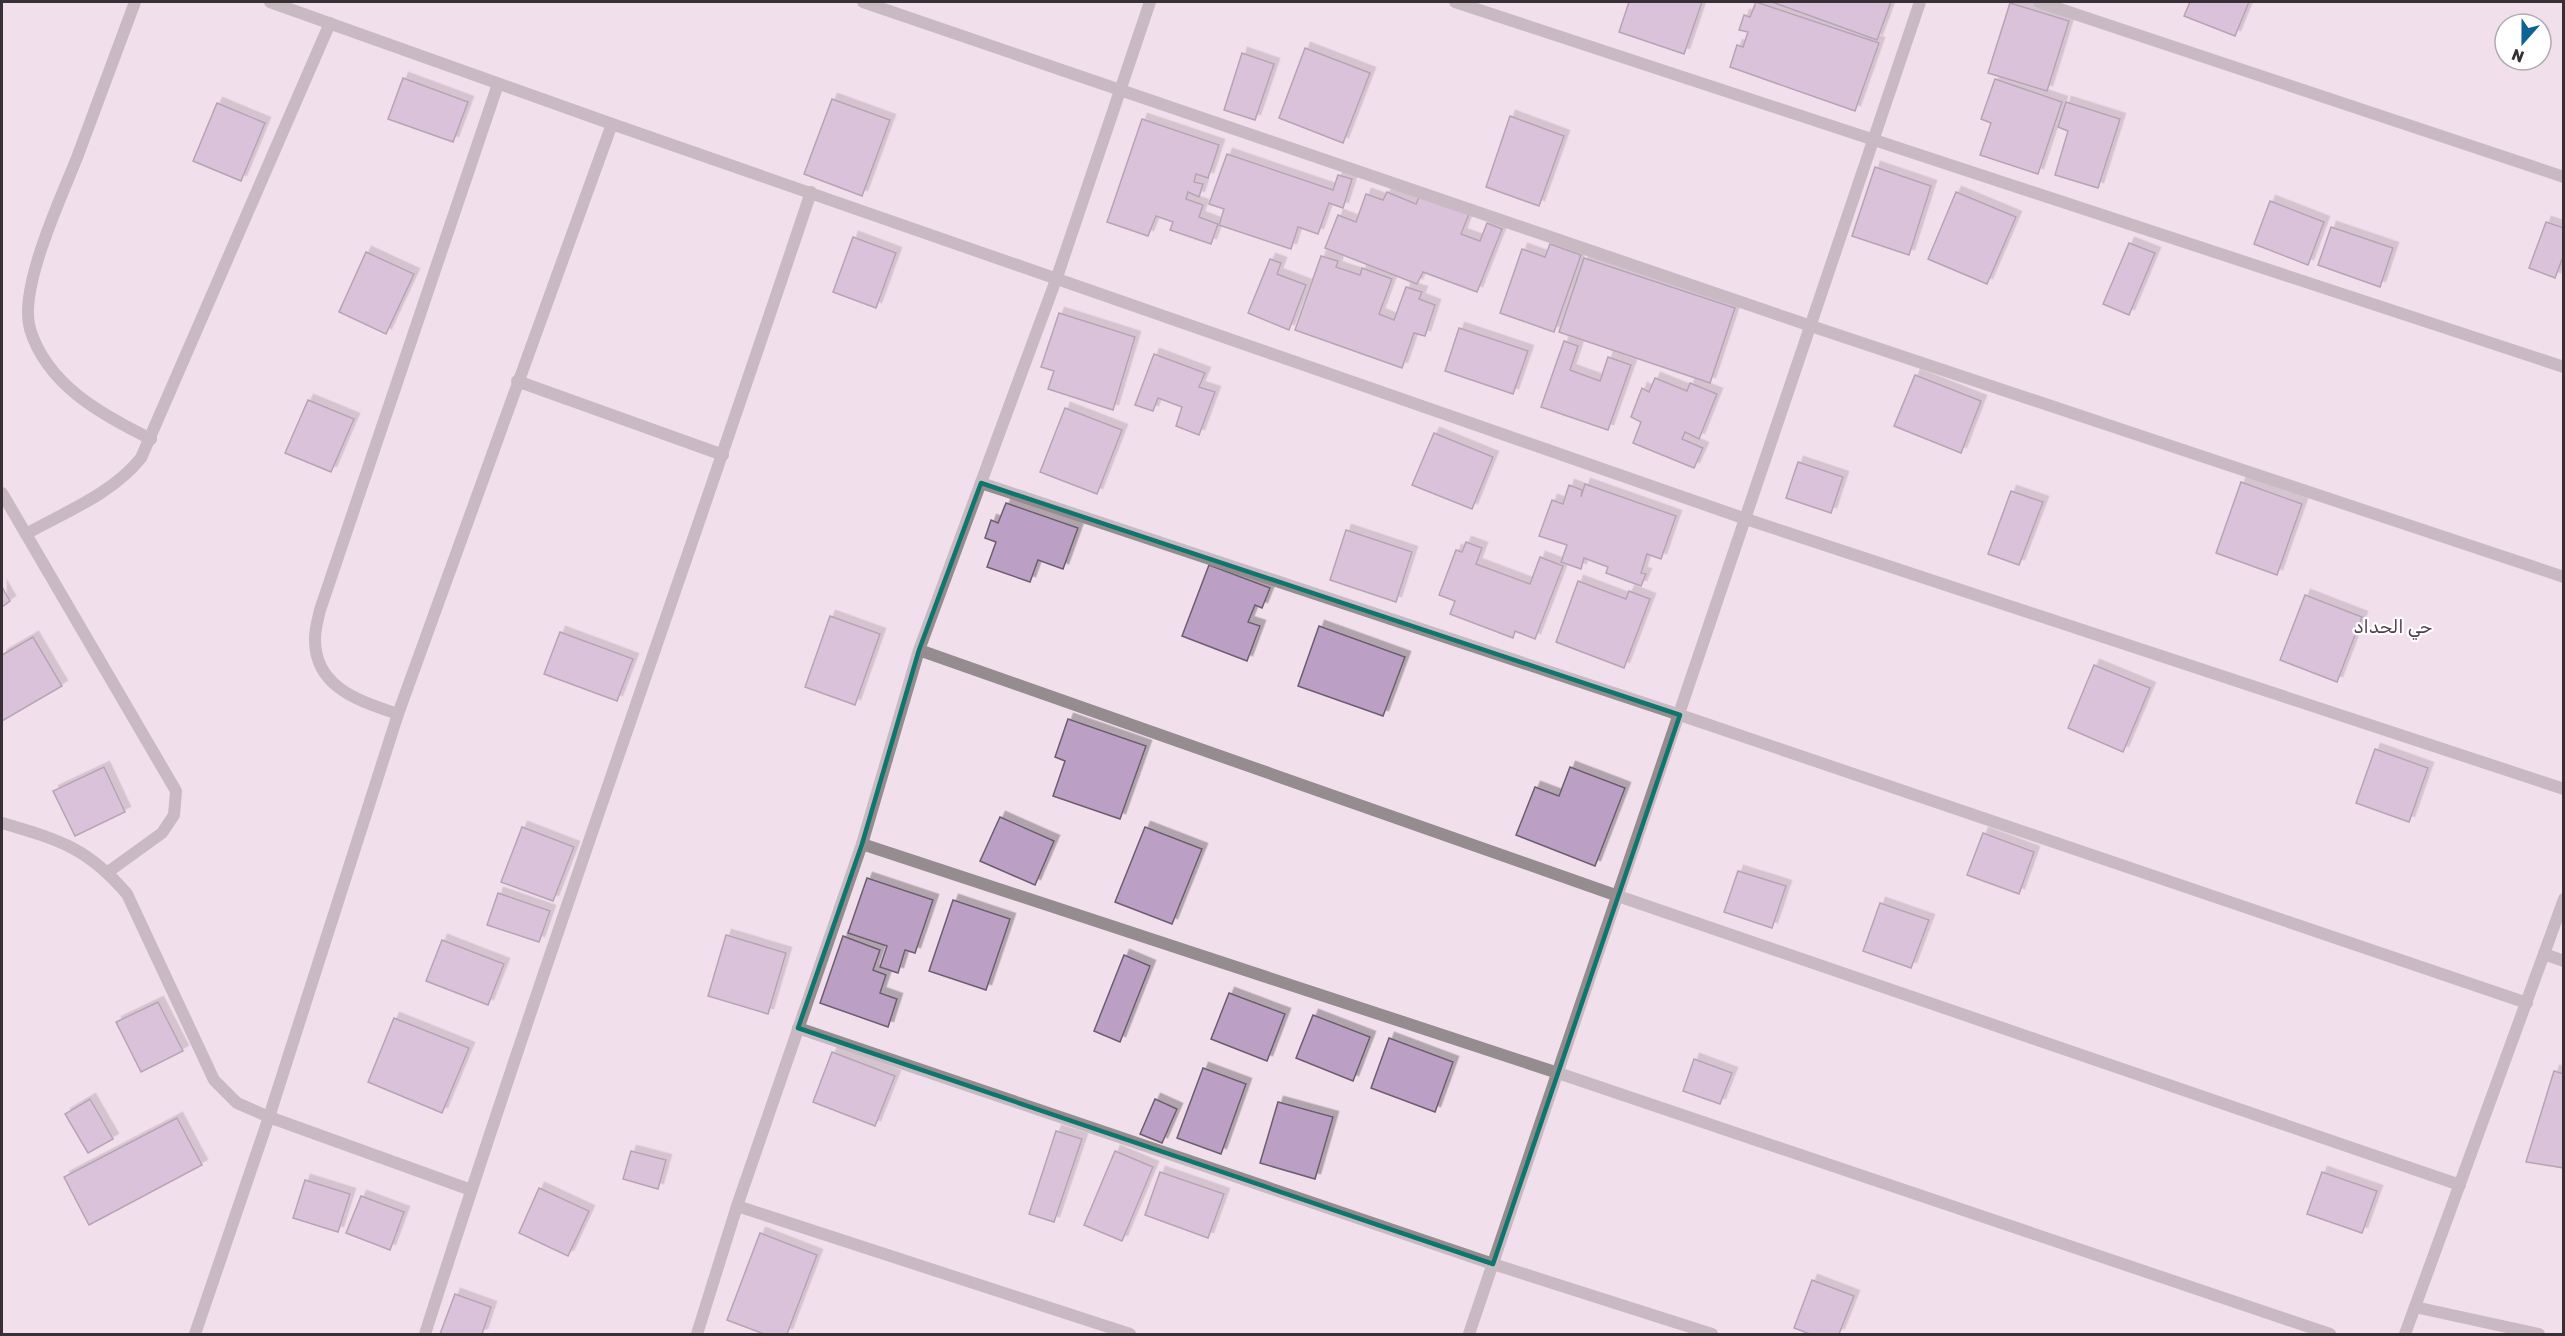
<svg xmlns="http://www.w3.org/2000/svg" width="2565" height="1336" font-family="Rubik,Cairo,sans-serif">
<defs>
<filter id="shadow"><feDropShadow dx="5.5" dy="-5.5" stdDeviation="0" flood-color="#0004"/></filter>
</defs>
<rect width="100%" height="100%" fill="#f2dfec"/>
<g fill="#bc9fc4" stroke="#6a5f6e" stroke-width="1.5" filter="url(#shadow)">
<path d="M1629 2H1702L1684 54 1619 32Z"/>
<path d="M1756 2 1879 43 1855 111 1730 67 1737 45 1743 47 1748 32 1739 30 1744 15 1750 17Z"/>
<path d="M1772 2H1891L1877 40Z"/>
<path d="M2190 2H2249L2235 36 2184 16Z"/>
<path d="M2010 3 2069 21 2047 91 1988 73Z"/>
<path d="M1305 48 1370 73 1343 143 1279 118Z"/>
<path d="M1242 53 1274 64 1255 120 1224 110Z"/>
<path d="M403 78 468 102 453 142 388 119Z"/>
<path d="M1995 79 2062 102 2038 174 1980 155 1991 123 1981 119Z"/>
<path d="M832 99 890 120 862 196 804 174Z"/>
<path d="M2066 102 2120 119 2098 188 2055 175 2068 131 2058 127Z"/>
<path d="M217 103 265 123 241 181 193 161Z"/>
<path d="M1510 116 1564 136 1539 206 1486 187Z"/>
<path d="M1142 119 1219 145 1208 178 1196 174 1194 182 1203 184 1199 197 1188 192 1186 199 1203 205 1199 217 1218 224 1211 244 1170 230 1173 222 1156 216 1148 236 1107 222Z"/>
<path d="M1227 154 1333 190 1338 175 1352 179 1343 208 1329 203 1318 234 1298 227 1291 249 1219 225 1224 209 1209 204Z"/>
<path d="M1875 167 1931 186 1909 255 1852 236Z"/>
<path d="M1387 192 1416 204 1420 195 1469 214 1461 234 1480 241 1487 223 1502 229 1477 292 1423 272 1417 284 1325 248 1338 215 1356 222 1366 194 1383 200Z"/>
<path d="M1956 192 2016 217 1987 284 1928 259Z"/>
<path d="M2270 201 2324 222 2308 265 2254 244Z"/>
<path d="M2546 222 2564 228V254L2555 278 2529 268Z"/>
<path d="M2331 227 2393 248 2380 287 2318 265Z"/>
<path d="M853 237 896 253 876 308 833 292Z"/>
<path d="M2129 243 2155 253 2129 315 2103 304Z"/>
<path d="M1550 244 1581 255 1554 332 1500 313 1522 249 1545 257Z"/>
<path d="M366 252 414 274 386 334 339 312Z"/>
<path d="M1321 256 1338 261 1336 267 1360 275 1362 268 1392 279 1379 314 1394 320 1406 287 1422 292 1419 299 1435 305 1425 336 1414 333 1402 368 1295 330Z"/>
<path d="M1584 258 1735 308 1710 383 1559 332Z"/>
<path d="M1270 259 1281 263 1277 274 1306 285 1289 330 1248 313Z"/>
<path d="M1059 313 1135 337 1113 410 1048 389 1054 371 1041 367Z"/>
<path d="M1459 328 1528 351 1513 394 1445 371Z"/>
<path d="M1564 341 1578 346 1570 370 1600 381 1608 357 1631 365 1608 430 1541 407Z"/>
<path d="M1154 354 1205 373 1199 387 1215 392 1199 435 1176 426 1182 407 1158 398 1153 411 1135 405Z"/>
<path d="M1915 375 1981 401 1961 453 1894 426Z"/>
<path d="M1655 378 1687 391 1690 383 1717 394 1699 439 1685 432 1682 439 1703 448 1694 468 1633 443 1641 422 1631 417 1642 388 1649 392Z"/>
<path d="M308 400 354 419 331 472 285 453Z"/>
<path d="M1065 408 1122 430 1097 494 1040 472Z"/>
<path d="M1434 433 1493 457 1472 509 1412 485Z"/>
<path d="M1798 462 1843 477 1831 513 1786 498Z"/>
<path d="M2241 482 2302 504 2277 575 2216 553Z"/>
<path d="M1585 484 1676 516 1661 559 1647 554 1641 573 1646 574 1641 586 1606 573 1608 567 1584 558 1581 569 1561 562 1567 545 1539 536 1552 500 1563 504 1569 485 1582 490 1581 497Z"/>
<path d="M2011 491 2043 502 2019 565 1988 554Z"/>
<path d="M1006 503 1078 528 1063 569 1038 560 1030 582 987 567 996 542 985 538 991 520 998 523Z"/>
<path d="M1346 530 1412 552 1396 602 1330 580Z"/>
<path d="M1466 542 1482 548 1476 564 1530 584 1540 557 1563 566 1535 639 1515 631 1513 638 1450 614 1455 601 1439 595 1456 550 1462 552Z"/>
<path d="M1209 565 1270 588 1262 608 1255 605 1248 622 1260 626 1247 661 1182 636Z"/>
<path d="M1578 581 1626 599 1629 591 1650 599 1624 668 1556 642Z"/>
<path d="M2 587 10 601 2 607Z"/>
<path d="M2305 595 2362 617 2337 682 2280 660Z"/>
<path d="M830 616 880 634 855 705 805 687Z"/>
<path d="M1319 626 1405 657 1383 716 1298 686Z"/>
<path d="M560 632 633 659 617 701 544 674Z"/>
<path d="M33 637 62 686 2 721V655Z"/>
<path d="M2094 665 2150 688 2123 752 2068 728Z"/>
<path d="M1068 719 1146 746 1120 819 1053 796 1065 761 1055 757Z"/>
<path d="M2375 749 2428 768 2409 822 2356 803Z"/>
<path d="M104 767 125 812 75 836 53 791Z"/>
<path d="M1570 767 1625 788 1595 866 1516 835 1535 787 1559 796Z"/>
<path d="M1000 817 1054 841 1035 885 980 861Z"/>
<path d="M522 827 574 847 553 901 501 882Z"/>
<path d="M1145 827 1202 849 1172 924 1115 902Z"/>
<path d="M1983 833 2034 852 2019 894 1967 875Z"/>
<path d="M1738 871 1786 886 1772 928 1724 912Z"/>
<path d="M867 878 933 900 915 953 905 950 898 973 880 967 887 946 848 933Z"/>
<path d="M498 893 550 911 539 942 487 925Z"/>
<path d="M953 900 1010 919 986 990 929 971Z"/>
<path d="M1880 903 1929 920 1911 968 1863 951Z"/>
<path d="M726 935 786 953 768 1014 708 996Z"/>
<path d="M843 936 880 950 873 970 886 975 880 993 897 999 888 1027 820 1003Z"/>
<path d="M442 940 504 964 488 1005 426 981Z"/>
<path d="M1124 955 1150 966 1120 1042 1094 1031Z"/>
<path d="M1229 993 1285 1014 1267 1061 1211 1039Z"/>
<path d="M158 1002 183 1051 141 1072 116 1022Z"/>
<path d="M1313 1015 1370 1037 1353 1081 1296 1058Z"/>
<path d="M394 1018 469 1048 442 1113 368 1082Z"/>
<path d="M1389 1038 1453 1062 1435 1112 1371 1088Z"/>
<path d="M832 1052 895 1076 875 1126 813 1102Z"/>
<path d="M1694 1059 1732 1073 1720 1104 1683 1091Z"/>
<path d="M1203 1068 1246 1084 1221 1154 1177 1138Z"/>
<path d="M2554 1071 2564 1074V1168L2526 1162Z"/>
<path d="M90 1099 113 1139 88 1153 65 1114Z"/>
<path d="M1155 1099 1177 1109 1162 1143 1140 1134Z"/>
<path d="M1278 1102 1333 1117 1315 1179 1260 1163Z"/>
<path d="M177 1118 202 1165 89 1225 64 1177Z"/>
<path d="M1056 1131 1082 1139 1054 1222 1029 1214Z"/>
<path d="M631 1151 666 1160 658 1189 623 1179Z"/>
<path d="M1115 1151 1153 1167 1122 1241 1084 1225Z"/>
<path d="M1160 1172 1224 1194 1208 1238 1145 1215Z"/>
<path d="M2322 1172 2377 1191 2362 1233 2307 1214Z"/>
<path d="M305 1180 350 1194 338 1232 293 1218Z"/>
<path d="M539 1188 589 1211 568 1256 519 1233Z"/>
<path d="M361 1196 404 1212 390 1250 346 1233Z"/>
<path d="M760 1233 817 1255 787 1334H764L727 1320Z"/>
<path d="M1812 1280 1854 1296 1839 1334H1810L1794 1328Z"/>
<path d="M455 1294 491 1307 482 1334H440Z"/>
</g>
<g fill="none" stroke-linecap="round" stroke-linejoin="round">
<g stroke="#958c8f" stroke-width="12">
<path d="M135 2C116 53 97 104 78 155 62 196 18 288 30 329 47 385 102 415 151 439"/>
<path d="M270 2 612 124 1746 519 2564 789"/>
<path d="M863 2 1811 326 2564 577"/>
<path d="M1455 2 2564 367"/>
<path d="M2039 2 2564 177"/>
<path d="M517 381 723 455"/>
<path d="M981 483 1680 715 2527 1003"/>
<path d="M2 493 176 791 174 815 162 833 108 872"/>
<path d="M26 534C65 512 112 494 141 458L330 23"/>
<path d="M919 650 1618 896 2460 1185"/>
<path d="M398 714C360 701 314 688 315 638 315 629 318 619 320 610L498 84"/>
<path d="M2 823C59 840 87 847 127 894L214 1080 237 1103 269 1117 471 1190"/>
<path d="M862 844 1558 1073 2330 1334"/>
<path d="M2544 954 2564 961"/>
<path d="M798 1028 1493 1264 1712 1334"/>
<path d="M737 1206 1130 1334"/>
<path d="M2415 1307 2539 1334"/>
<path d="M195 1334 269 1117 398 714 612 124"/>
<path d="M425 1334C547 951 684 573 811 192"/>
<path d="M697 1334 737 1206 862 844 919 650 1057 277 1150 2"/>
<path d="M1469 1334 1920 2"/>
<path d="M2405 1334 2564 899"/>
</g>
</g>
<path d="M0 0H2565V1336H0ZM981 483 1680 715 1493 1264 798 1028 862 844 919 650Z" fill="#f2dfec" fill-opacity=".55" fill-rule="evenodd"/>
<path fill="none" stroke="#0f766e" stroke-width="4.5" stroke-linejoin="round" d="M981 483 1680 715 1493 1264 798 1028 862 844 919 650Z"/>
<g text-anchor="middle" stroke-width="4.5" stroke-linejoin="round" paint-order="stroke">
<g font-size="18" fill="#4e3f4a" stroke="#fff">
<text x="2393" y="633">حي الحداد</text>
</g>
</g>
<rect width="2565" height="1336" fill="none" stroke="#373035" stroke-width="6"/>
<g transform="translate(2523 42) rotate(201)"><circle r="28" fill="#ffffff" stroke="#afacae" stroke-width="1.5"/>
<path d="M0-4.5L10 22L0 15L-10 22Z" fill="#0d6394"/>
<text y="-9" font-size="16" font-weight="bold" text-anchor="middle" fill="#373035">N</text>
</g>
</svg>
